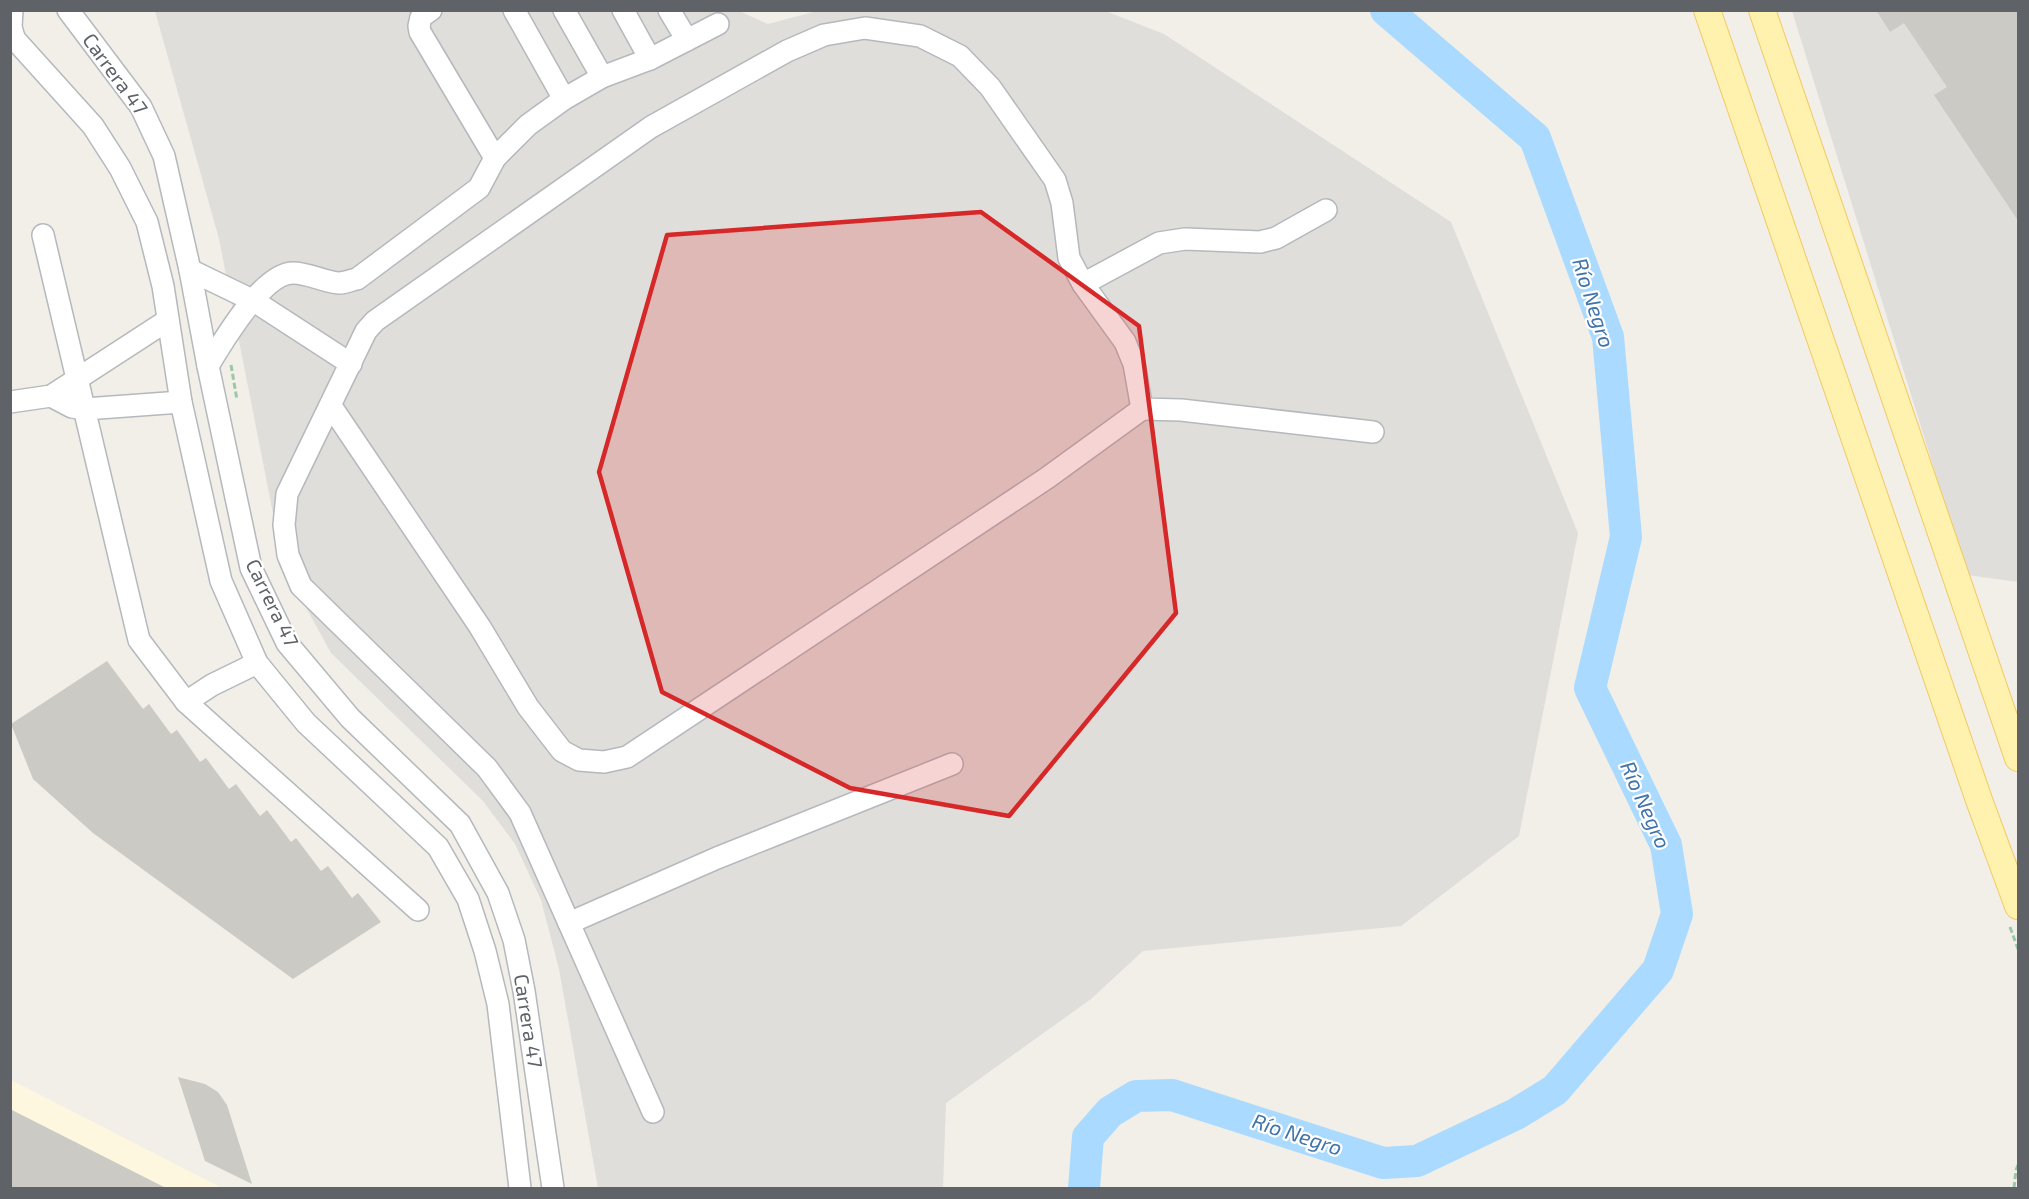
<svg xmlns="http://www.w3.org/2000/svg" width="2029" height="1199" font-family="'Exo 2',sans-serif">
<rect width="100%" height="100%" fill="#f1efe8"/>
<path fill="#fef7e0" d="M11 1080 222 1188H11Z"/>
<g fill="#e0deda">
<path d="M737 10 768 24 821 10H1103L1164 34 1451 222 1578 533 1519 836 1401 926 1143 951 1091 999 946 1103 943 1188H598L559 969 541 900 515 844 483 801 331 653 304 604 279 544 219 239 155 11Z"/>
<path d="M1792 11H2018V582L1967 575Z"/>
</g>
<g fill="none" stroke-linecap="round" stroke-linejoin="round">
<path stroke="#aadaff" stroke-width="32" d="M1084 1188 1088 1137 1110 1112 1136 1096 1172 1095 1383 1163 1417 1161 1516 1114 1555 1090 1658 970 1677 914 1666 845 1590 688 1626 537 1608 337 1535 138 1386 10"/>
</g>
<g fill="#cccac5">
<path d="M1876 10H2019V222L1934 95 1947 87 1904 23 1890 32Z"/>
<path d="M107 661 143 709 149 704 171 734 177 730 200 762 206 758 229 789 236 784 260 816 267 810 291 842 296 838 321 871 328 866 352 898 358 893 381 922 293 979 93 833 33 779 11 724Z"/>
<path d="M178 1077 205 1084 218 1092 227 1105 252 1184 205 1161Z"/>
<path d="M10 1109 166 1188H10Z"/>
</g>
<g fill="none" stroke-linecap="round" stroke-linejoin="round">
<defs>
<g id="minor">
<path d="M12 10 11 27 15 41"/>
<path d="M68 10 141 107 164 156 190 270 208 366 251 568 287 643 350 718 460 824 498 893 514 940 524 991 553 1188"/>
<path d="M431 10 421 17 419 26 420 32 495 158"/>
<path d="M514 10 564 99"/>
<path d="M623 10 650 59"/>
<path d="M669 10 687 40"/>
<path d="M10 34 93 126 120 168 147 222 163 286 181 402 221 581 257 663 306 723 438 847 468 899 485 951 498 1004 520 1188"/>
<path d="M602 77 650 59 718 24"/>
<path d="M43 235 139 640 186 702 418 910"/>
<path d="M190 270 254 301 351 364"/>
<path d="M1083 284 1159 243 1185 239 1260 242 1276 238 1326 210"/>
<path d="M208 366C223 341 263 273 293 273 309 273 324 282 339 283 345 283 351 280 357 279L479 188 495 158 528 125 564 99 602 77 564 10"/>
<path d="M51 396 72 407 85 409 181 402"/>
<path d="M10 402 51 396 168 320"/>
<path d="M331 406 480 627 528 707 562 751 579 760 604 762 627 757 1047 478 1142 409"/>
<path d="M186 702 212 685 257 663"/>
<path d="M569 923 717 858 952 764"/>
<path d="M653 1112 520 813 487 768 301 586 288 555 284 525 287 494 366 331 375 321 651 127 787 51 824 35 865 28 920 36 960 56 990 87 1055 180 1062 203 1069 258 1083 284 1125 342 1134 364 1142 409 1181 410 1373 432"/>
</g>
<g id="major">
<path d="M1707 10 1979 800 2018 906"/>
<path d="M1762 10 2018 758"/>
</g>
</defs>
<use href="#minor" stroke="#b5b8bc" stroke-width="24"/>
<use href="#major" stroke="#f2c960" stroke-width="28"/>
<g stroke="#9cc7a9" stroke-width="3" stroke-dasharray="6 3" stroke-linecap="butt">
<path d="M231 365 237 400"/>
<path d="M2010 927 2018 949"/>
<path d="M2014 1188 2016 1170 2018 1165"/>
</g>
<use href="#minor" stroke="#fff" stroke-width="21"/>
<use href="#major" stroke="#fff2af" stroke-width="26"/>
</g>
<path fill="#d62828" fill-opacity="0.2" stroke="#d62828" stroke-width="4.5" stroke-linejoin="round" d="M981 212 1139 326 1176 613 1009 816 850 788 662 692 599 472 667 235Z"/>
<g text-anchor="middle" stroke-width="4.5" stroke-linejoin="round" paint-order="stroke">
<g font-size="20" fill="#5f6368" stroke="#fff">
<text transform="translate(115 74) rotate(54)" y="7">Carrera 47</text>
<text transform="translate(272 603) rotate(64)" y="7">Carrera 47</text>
<text transform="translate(528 1021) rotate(81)" y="7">Carrera 47</text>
</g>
<g font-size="21" font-style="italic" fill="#4174aa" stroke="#fff">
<text transform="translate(1593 303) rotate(72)" y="7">Río Negro</text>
<text transform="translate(1645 805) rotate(66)" y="7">Río Negro</text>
<text transform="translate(1297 1135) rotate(18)" y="7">Río Negro</text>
</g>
</g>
<rect width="2029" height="1199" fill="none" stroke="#5f6368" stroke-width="24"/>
</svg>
